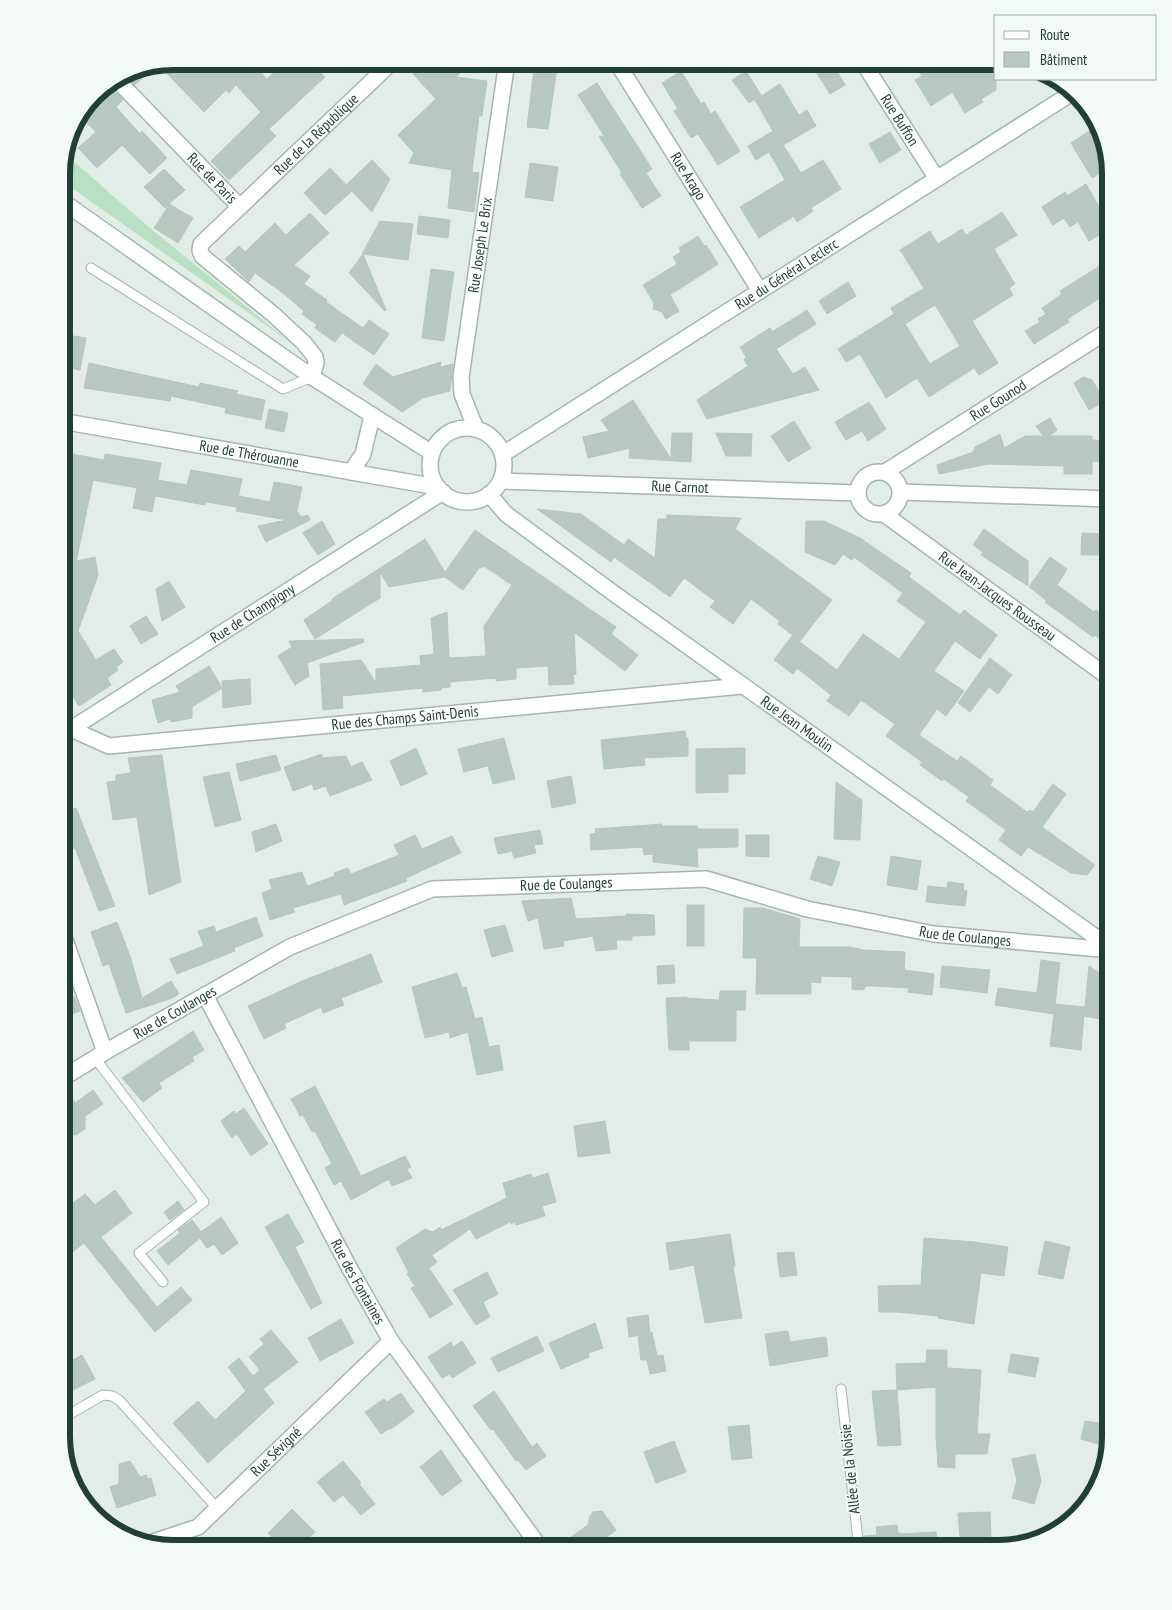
<svg xmlns="http://www.w3.org/2000/svg" width="1172" height="1610" font-family="'PT Sans Narrow',sans-serif">
<rect width="100%" height="100%" fill="#e2ede8"/>
<path fill="#b9e0c3" d="M65 154 150 228 291 343 62 181V166Z"/>
<g fill="#b7c8c1" stroke="#b4c7bf" fill-rule="evenodd">
<path d="M173 61H238L246 69 252 63 267 79 286 61H332L320 72 325 77 269 129 276 136 229 180 211 161 261 112 236 85 229 93 226 90 204 112 158 64Z"/>
<path d="M427 61H473L456 77 487 81 482 116H479L472 172 479 173 474 212 448 208 452 170 409 163 414 153 398 135 436 99 413 74Z"/>
<path d="M535 61H558L548 129 527 127Z"/>
<path d="M809 61H831L845 85 830 94Z"/>
<path d="M913 61H996V90L981 99 983 102 965 113 952 92 931 106 915 80 922 76Z"/>
<path d="M156 65 135 85 124 74 131 70Z"/>
<path d="M681 71 701 104 704 102 711 114 715 111 740 151 718 165 698 134 691 138 674 111 678 109 662 83Z"/>
<path d="M746 71 761 95 749 103 732 80Z"/>
<path d="M597 83 652 169 646 173 661 196 642 208 620 174 622 173 599 136 605 137 578 95Z"/>
<path d="M108 84 123 100 116 107 140 134 142 131 167 158 150 174 122 145 97 168 78 148 96 132 81 117 100 99 96 94Z"/>
<path d="M780 84 799 115 807 110 816 126 783 145 801 173 823 160 841 189 811 208 813 211 797 222 794 216 759 238 740 207 785 180 769 152 756 160 748 146 773 131 755 100Z"/>
<path d="M1089 131 1108 163 1109 168 1092 178 1071 143Z"/>
<path d="M890 132 901 150 880 163 869 144Z"/>
<path d="M372 160 390 179 372 212 346 185Z"/>
<path d="M530 163 558 167 553 201 525 197Z"/>
<path d="M330 168 352 191 325 215 304 193Z"/>
<path d="M164 169 185 190 169 204 193 218 178 243 154 228 169 205 165 208 144 187Z"/>
<path d="M1086 184 1101 210 1111 204V228L1089 241 1078 222 1070 227 1064 218 1053 225 1042 207 1065 192 1067 196Z"/>
<path d="M1002 212 1017 235 994 249 1015 284 1009 288 1013 295 972 321 998 363 979 375 974 368 929 397 917 378 886 398 860 354 846 362 838 349 894 314 891 308 924 288 900 250 930 231 938 244 962 229 966 235ZM935 305 960 346 930 364 905 324Z"/>
<path d="M310 213 329 233 294 265 310 276 304 284 327 300 326 302 363 328 369 320 389 334 374 355 342 333 335 342 315 328 317 325 302 314 304 311 284 294 255 273 249 282 225 259 239 246 245 252 275 223 286 235Z"/>
<path d="M419 216 450 220 448 238 417 234Z"/>
<path d="M380 221 413 224 408 260 362 254Z"/>
<path d="M698 236 704 246 706 245 718 264 670 295 679 311 666 319 662 312 653 309 654 303 643 285 677 264 673 257 681 252 679 248Z"/>
<path d="M363 254 386 310 385 311 349 273Z"/>
<path d="M1111 259V291L1067 319 1069 322 1034 344 1025 331 1040 322 1038 319 1046 314 1042 308 1062 294 1060 291Z"/>
<path d="M431 269 454 272 444 341 422 338Z"/>
<path d="M848 282 856 296 827 314 819 301Z"/>
<path d="M807 310 816 324 776 349 793 374 805 367 819 390 707 419 697 400 748 366 744 359 746 357 740 347 770 328 772 332Z"/>
<path d="M61 334 86 338 80 370 61 366Z"/>
<path d="M441 362 440 367 453 364 450 391 423 398 402 412 363 384 376 364 393 377Z"/>
<path d="M89 363 199 387 200 383 238 391 236 394 265 400 261 420 225 413 226 408 171 396 170 401 84 388Z"/>
<path d="M1083 377 1092 380 1105 401 1089 410 1074 383Z"/>
<path d="M633 400 671 459 672 433H692L691 462 629 458 630 448 588 458 583 437 609 431 601 420Z"/>
<path d="M869 402 886 429 868 441 862 431 846 440 835 422Z"/>
<path d="M269 409 288 413 284 432 265 428Z"/>
<path d="M1050 418 1057 430 1049 436H1092V440L1111 441V462L1092 461V474H1064V466L988 464 939 474 937 465 973 452 975 447 1000 434 1004 448 1025 436H1043L1036 426Z"/>
<path d="M794 421 811 448 788 462 771 436Z"/>
<path d="M716 433 752 434 751 456H726Z"/>
<path d="M61 452 104 460 105 454 161 463 158 480 187 485 191 470 242 479 236 507 206 502 205 505 155 496 152 512 133 508 137 488 93 480 75 568 77 561 95 557 98 575 78 631 96 660 114 649 123 662 116 667 118 670 107 678 111 685 79 706 61 679V605L63 604 66 596 61 595Z"/>
<path d="M274 482 302 487 297 511 301 517 308 515 310 520 266 542 258 526 287 520 236 511 239 496 270 502Z"/>
<path d="M537 509 581 514 624 545 628 539 655 558 658 519H667V515L741 518 735 529 832 600 800 641 778 624 780 621 751 599 733 624 710 607 715 601 684 578 670 597 614 557 611 562Z"/>
<path d="M322 521 335 544 318 555 303 533Z"/>
<path d="M806 521H824L860 538 911 573 909 577 960 615 964 610 997 635 980 659 955 641 934 671 964 691 946 716 937 709 919 735 957 761 961 756 993 780 990 785 1027 812 1030 810 1033 812 1053 784 1066 794 1042 827 1095 865 1087 875 1071 873 1028 847 1021 856 999 840 1006 830 966 801 969 797 944 779 942 781 920 765 922 762 886 736 895 724 861 700 849 716 827 701 831 695 797 668 793 674 774 660 792 636 837 670 863 634 899 659 926 622 897 601 903 593 854 557 852 560 843 554 835 565 805 552Z"/>
<path d="M984 529 1028 561V586L981 555 983 552 973 545Z"/>
<path d="M475 530 616 627 611 634 638 655 625 671 574 632 576 674 573 675 574 684 549 685 548 666 516 668V679L496 681V678L450 682V687L441 688V690L423 692V688L342 696 343 708 323 710 320 664 361 660 376 683V669L421 665 420 656 434 654 431 618 447 612 449 658 486 656 484 626 512 585 484 566 482 568 480 567 463 590 445 577 389 587 380 572V598L315 639 304 620 333 600 332 599 425 539 445 572Z"/>
<path d="M1082 533 1105 534V555H1081Z"/>
<path d="M1050 557 1067 569 1057 585 1094 612 1096 610 1111 621V647L1095 635 1093 637 1045 602 1046 600 1029 587Z"/>
<path d="M169 581 185 607 162 621 156 589Z"/>
<path d="M146 616 158 634 141 644 130 626Z"/>
<path d="M363 639 364 642 307 663 309 676 295 685 278 656 292 647 289 641Z"/>
<path d="M990 658 1012 675 998 694 989 687 970 712 958 703Z"/>
<path d="M209 666 222 688 192 707V718L171 722 170 719 158 723 152 700 180 692 176 686Z"/>
<path d="M250 679 251 704 223 708 222 681Z"/>
<path d="M685 731 686 738H688V756L644 758 645 765 604 769 601 740Z"/>
<path d="M504 738 515 779 493 784 488 766 464 772 458 749Z"/>
<path d="M416 748 427 774 401 786 390 761Z"/>
<path d="M745 748V774H728V792L696 793V749Z"/>
<path d="M322 754V758L346 756 351 767 362 762 372 780 330 796 326 786 314 790 312 784 293 791 284 767Z"/>
<path d="M162 755 181 882 149 895 137 817 113 820 107 782 116 781V775L131 773 128 758Z"/>
<path d="M276 755 281 770 240 781 236 764Z"/>
<path d="M229 772 241 820 215 827 203 777Z"/>
<path d="M571 776 576 803 552 808 547 781Z"/>
<path d="M836 782 862 800 860 840 834 839Z"/>
<path d="M76 808 115 906 99 911 75 848 61 853V814Z"/>
<path d="M276 824 282 841 256 852 252 832Z"/>
<path d="M662 824V826H697V829H738V847L697 848 698 867 653 862V854L644 855 643 847 591 850 590 834 596 833 595 829Z"/>
<path d="M540 830 543 844 534 845 536 853 514 858 512 851 498 854 494 838Z"/>
<path d="M415 835 422 849 452 836 461 853 406 878 407 881 344 905 341 894 293 908 295 912 270 920 262 893 272 889 269 880 302 872 307 886 335 876 334 873 348 868 351 874 399 855 394 845Z"/>
<path d="M746 835H769V857L746 856Z"/>
<path d="M818 856 840 862 832 886 810 879Z"/>
<path d="M891 856 921 861 917 890 887 885Z"/>
<path d="M948 882 964 884 963 890 967 891 965 906 926 902 928 886 947 888Z"/>
<path d="M571 898 576 919 626 916V914L654 915 655 935 632 936V940H616L617 949 596 951 593 936 563 941 564 946 544 949 538 918 528 921 522 901Z"/>
<rect x="687" y="905" width="17" height="41"/>
<path d="M744 908H763L800 919 799 947H849L864 950 905 952 904 970 934 974 932 995 908 992 909 988 874 986H866L863 990 852 989V977L821 976V983L811 982V994H756L757 958H743Z"/>
<path d="M256 917 263 936 234 948 235 951 177 974 170 959 204 946 198 931 214 926 216 932Z"/>
<path d="M117 922 130 956 142 998 171 981 179 994 170 999 126 1013 109 964 103 966 91 932Z"/>
<path d="M505 925 513 951 492 957 484 930Z"/>
<path d="M371 954 382 982 341 998 344 1005 323 1013 321 1007 284 1024 286 1028 264 1039 248 1006 302 981Z"/>
<path d="M1041 960 1060 963 1055 1004 1085 1007 1089 966 1111 981V1021L1084 1016 1081 1050 1050 1046 1054 1014 995 1005 998 988 1037 993Z"/>
<path d="M674 965 675 983 658 984 657 966Z"/>
<path d="M942 966 990 970 987 993 940 987Z"/>
<path d="M457 973 462 988 466 987 475 1019 482 1017 489 1047 499 1045 503 1070 477 1075 468 1032 450 1038 449 1032 425 1038 412 987Z"/>
<path d="M720 991H746L745 1010H736V1041H689V1050H669L666 998 687 997V998L719 1000Z"/>
<path d="M74 996 80 1011 61 1018V1001Z"/>
<path d="M193 1031 204 1050 192 1057 194 1061 159 1083 162 1088 143 1102 122 1078Z"/>
<path d="M315 1086 361 1176 405 1156 411 1167 407 1169 412 1178 392 1186 389 1179 351 1200 341 1181 334 1185 325 1168 332 1164 315 1131 312 1132 303 1115 300 1116 291 1099Z"/>
<path d="M93 1090 103 1104 85 1116V1129L76 1135 72 1134 61 1142V1106L72 1098 75 1103Z"/>
<path d="M244 1108 268 1144 251 1156 237 1134 232 1138 221 1121 234 1111 236 1114Z"/>
<path d="M605 1121 610 1153 578 1157 574 1126Z"/>
<path d="M548 1173 556 1202 542 1206 545 1216 516 1225 515 1222 511 1224 510 1222 476 1239 470 1229 432 1255 437 1262 429 1268 453 1304 430 1318 411 1288 415 1286 407 1274 409 1273 396 1248 425 1229 433 1232 440 1227 441 1230 507 1198 503 1183 531 1174 533 1178Z"/>
<path d="M115 1190 132 1213 101 1237 157 1307 181 1287 192 1300 155 1332 84 1243 61 1261V1212L85 1194 95 1205Z"/>
<path d="M178 1201 184 1210 170 1220 164 1212Z"/>
<path d="M288 1214 304 1242 295 1247 322 1303 311 1309 265 1227Z"/>
<path d="M221 1217 238 1243 222 1255 214 1244 207 1248 200 1238 168 1265 157 1251 180 1233 178 1230 192 1220 201 1232Z"/>
<path d="M730 1234 735 1266 733 1267 742 1318 705 1323 694 1265 670 1270 666 1243Z"/>
<path d="M924 1238 974 1242 1008 1247 1004 1276 981 1273 974 1324 938 1318V1316L896 1312H879L878 1286 921 1285Z"/>
<path d="M1045 1241 1070 1247 1063 1279 1038 1274Z"/>
<path d="M794 1252 797 1275 780 1277 777 1253Z"/>
<path d="M487 1272 498 1294 483 1302 490 1317 476 1325 453 1290Z"/>
<path d="M648 1315 650 1333 652 1332 657 1356 663 1355 666 1371 650 1374 647 1360H641L638 1337 646 1334 629 1337 627 1318Z"/>
<path d="M341 1319 354 1343 320 1361 308 1338Z"/>
<path d="M595 1323 603 1348 588 1353 589 1357 561 1369 549 1343Z"/>
<path d="M271 1330 298 1362 263 1389 274 1403 208 1463 173 1423 198 1401 215 1420 246 1391 228 1367 239 1358 253 1376 260 1370 249 1357 264 1344 260 1339Z"/>
<path d="M788 1331 790 1342 826 1337 828 1356 770 1366 765 1334Z"/>
<path d="M537 1336 544 1351 498 1372 491 1358Z"/>
<path d="M462 1341 476 1363 452 1378 450 1374 442 1378 428 1357 451 1342 453 1347Z"/>
<path d="M927 1350H947V1368L981 1370 977 1434H990L987 1454H955V1468L938 1467 936 1435V1387L897 1390 896 1364 926 1363Z"/>
<path d="M1011 1354 1039 1358 1035 1377 1008 1372Z"/>
<path d="M82 1355 95 1379 61 1396V1366Z"/>
<path d="M897 1390 901 1445 878 1446 872 1391Z"/>
<path d="M494 1391 532 1447 537 1443 546 1456 526 1470 518 1460 516 1461 493 1429 491 1430 473 1406Z"/>
<path d="M401 1393 414 1412 391 1429 390 1428 381 1434 365 1412 384 1399 387 1402Z"/>
<path d="M1085 1421 1111 1425V1437L1108 1447 1081 1439Z"/>
<path d="M749 1425 752 1458 732 1460 728 1427Z"/>
<path d="M674 1441 686 1472 656 1483 644 1452Z"/>
<path d="M441 1450 462 1481 442 1496 420 1467Z"/>
<path d="M1035 1454 1041 1481 1034 1504 1012 1498 1017 1481 1012 1459Z"/>
<path d="M130 1461 140 1477 146 1475 148 1479 151 1478 156 1495 117 1508 110 1487 119 1484V1464Z"/>
<path d="M343 1461 361 1483 359 1484 375 1504 361 1515 343 1495 334 1502 317 1482Z"/>
<path d="M292 1509 315 1532 298 1549H284L268 1533Z"/>
<path d="M602 1511 616 1530 592 1549H579L571 1537 588 1525 590 1516 593 1512Z"/>
<path d="M990 1512 991 1540 971 1541V1537H960L958 1513Z"/>
<path d="M897 1525 898 1533 902 1534 936 1532 937 1549H865L864 1536 877 1535 876 1527Z"/>
</g>
<g fill="none" stroke-linecap="round" stroke-linejoin="round">
<defs>
<g id="lane">
<path d="M91 268 283 389 312 377"/>
<path d="M95 1058 204 1202 139 1253 163 1282"/>
<path d="M841 1389 859 1549"/>
<path d="M61 1419 103 1395 112 1396 119 1400 217 1508"/>
</g>
<g id="street">
<path id="s1" d="M616 61 760 291"/>
<path id="s2" d="M862 61 937 179"/>
<path id="s3" d="M116 79 240 207"/>
<path id="s4" d="M312 377 316 363 315 357 304 343 274 315 202 256 200 250 201 244 393 61"/>
<path id="s5" d="M61 421 437 487"/>
<path id="s6" d="M476 429 462 394 461 377 507 61"/>
<circle cx="879" cy="493" r="21"/>
<path d="M351 472 363 454 372 416"/>
<path id="s7" d="M885 472 1111 329"/>
<path id="s8" d="M501 481 858 493"/>
<path d="M901 492 1111 499"/>
<path id="s9" d="M884 514 1111 679"/>
<path id="s10" d="M71 729 109 746 742 686"/>
<path d="M61 929 105 1052"/>
<path id="s11" d="M205 995 350 1269 391 1341 541 1549"/>
<path id="s12" d="M61 1079 105 1052 290 947 432 889 706 879 807 909 934 934 1111 950"/>
<path id="s13" d="M150 1543 198 1527 391 1341"/>
</g>
<g id="secondary">
<path d="M62 201 312 377 432 453"/>
<circle cx="467" cy="465" r="37"/>
<path id="s14" d="M503 454 1072 93"/>
<path id="s15" d="M489 494 506 514 616 595 1111 948"/>
<path id="s16" d="M61 733 71 729 443 492"/>
</g>
</defs>
<use href="#lane" stroke="#a4b6af" stroke-width="11"/>
<use href="#street" stroke="#a4b6af" stroke-width="18"/>
<use href="#secondary" stroke="#9fbab0" stroke-width="18"/>
<use href="#lane" stroke="#fff" stroke-width="9"/>
<use href="#street" stroke="#fff" stroke-width="15"/>
<use href="#secondary" stroke="#fff" stroke-width="15"/>
</g>
<g text-anchor="middle" stroke-width="4" stroke-linejoin="round" paint-order="stroke">
<g font-size="15" fill="#204037" stroke="#f3f9f6">
<text dy="5" stroke="none"><textPath href="#s2" startOffset="70">Rue Buffon</textPath></text>
<text dy="5" stroke="none"><textPath href="#s4" startOffset="344">Rue de la République</textPath></text>
<text dy="5" stroke="none"><textPath href="#s1" startOffset="136">Rue Arago</textPath></text>
<text dy="5" stroke="none"><textPath href="#s3" startOffset="138">Rue de Paris</textPath></text>
<text dy="5" stroke="none"><textPath href="#s6" startOffset="188">Rue Joseph Le Brix</textPath></text>
<text dy="5" stroke="none"><textPath href="#s14" startOffset="336">Rue du Général Leclerc</textPath></text>
<text dy="5" stroke="none"><textPath href="#s7" startOffset="134">Rue Gounod</textPath></text>
<text dy="5" stroke="none"><textPath href="#s5" startOffset="191">Rue de Thérouanne</textPath></text>
<text dy="5" stroke="none"><textPath href="#s8" startOffset="179">Rue Carnot</textPath></text>
<text dy="5" stroke="none"><textPath href="#s9" startOffset="140">Rue Jean-Jacques Rousseau</textPath></text>
<text dy="5" stroke="none"><textPath href="#s16" startOffset="226">Rue de Champigny</textPath></text>
<text dy="5" stroke="none"><textPath href="#s10" startOffset="339">Rue des Champs Saint-Denis</textPath></text>
<text dy="5" stroke="none"><textPath href="#s15" startOffset="385">Rue Jean Moulin</textPath></text>
<text dy="5" stroke="none"><textPath href="#s12" startOffset="552">Rue de Coulanges</textPath></text>
<text dy="5" stroke="none"><textPath href="#s12" startOffset="958">Rue de Coulanges</textPath></text>
<text dy="5" stroke="none"><textPath href="#s12" startOffset="132">Rue de Coulanges</textPath></text>
<text dy="5" stroke="none"><textPath href="#s11" startOffset="325">Rue des Fontaines</textPath></text>
<text dy="5" stroke="none"><textPath href="#s13" startOffset="159">Rue Sévigné</textPath></text>
<text transform="translate(850 1469) rotate(-96)" y="5">Allée de la Noisie</text>
</g>
</g>
<path d="M0 0H1172V1610H0ZM173 70H999A103 103 0 0 1 1102 173V1437A103 103 0 0 1 999 1540H173A103 103 0 0 1 70 1437V173A103 103 0 0 1 173 70Z" fill="#f3f9f6" fill-rule="evenodd"/>
<path fill="none" stroke="#204037" stroke-width="6" d="M173 70H999A103 103 0 0 1 1102 173V1437A103 103 0 0 1 999 1540H173A103 103 0 0 1 70 1437V173A103 103 0 0 1 173 70Z"/>
<rect x="994" y="15" width="162" height="65" fill="#f3f9f6" stroke="#9fafaa"/>
<rect x="1004" y="31" width="25" height="8" fill="#ffffff" stroke="#9fafaa"/>
<text x="1040" y="40" font-size="15" fill="#204037">Route</text>
<rect x="1004" y="52" width="25" height="15" fill="#b7c8c1" stroke="#9fafaa"/>
<text x="1040" y="65" font-size="15" fill="#204037">Bâtiment</text>
</svg>
